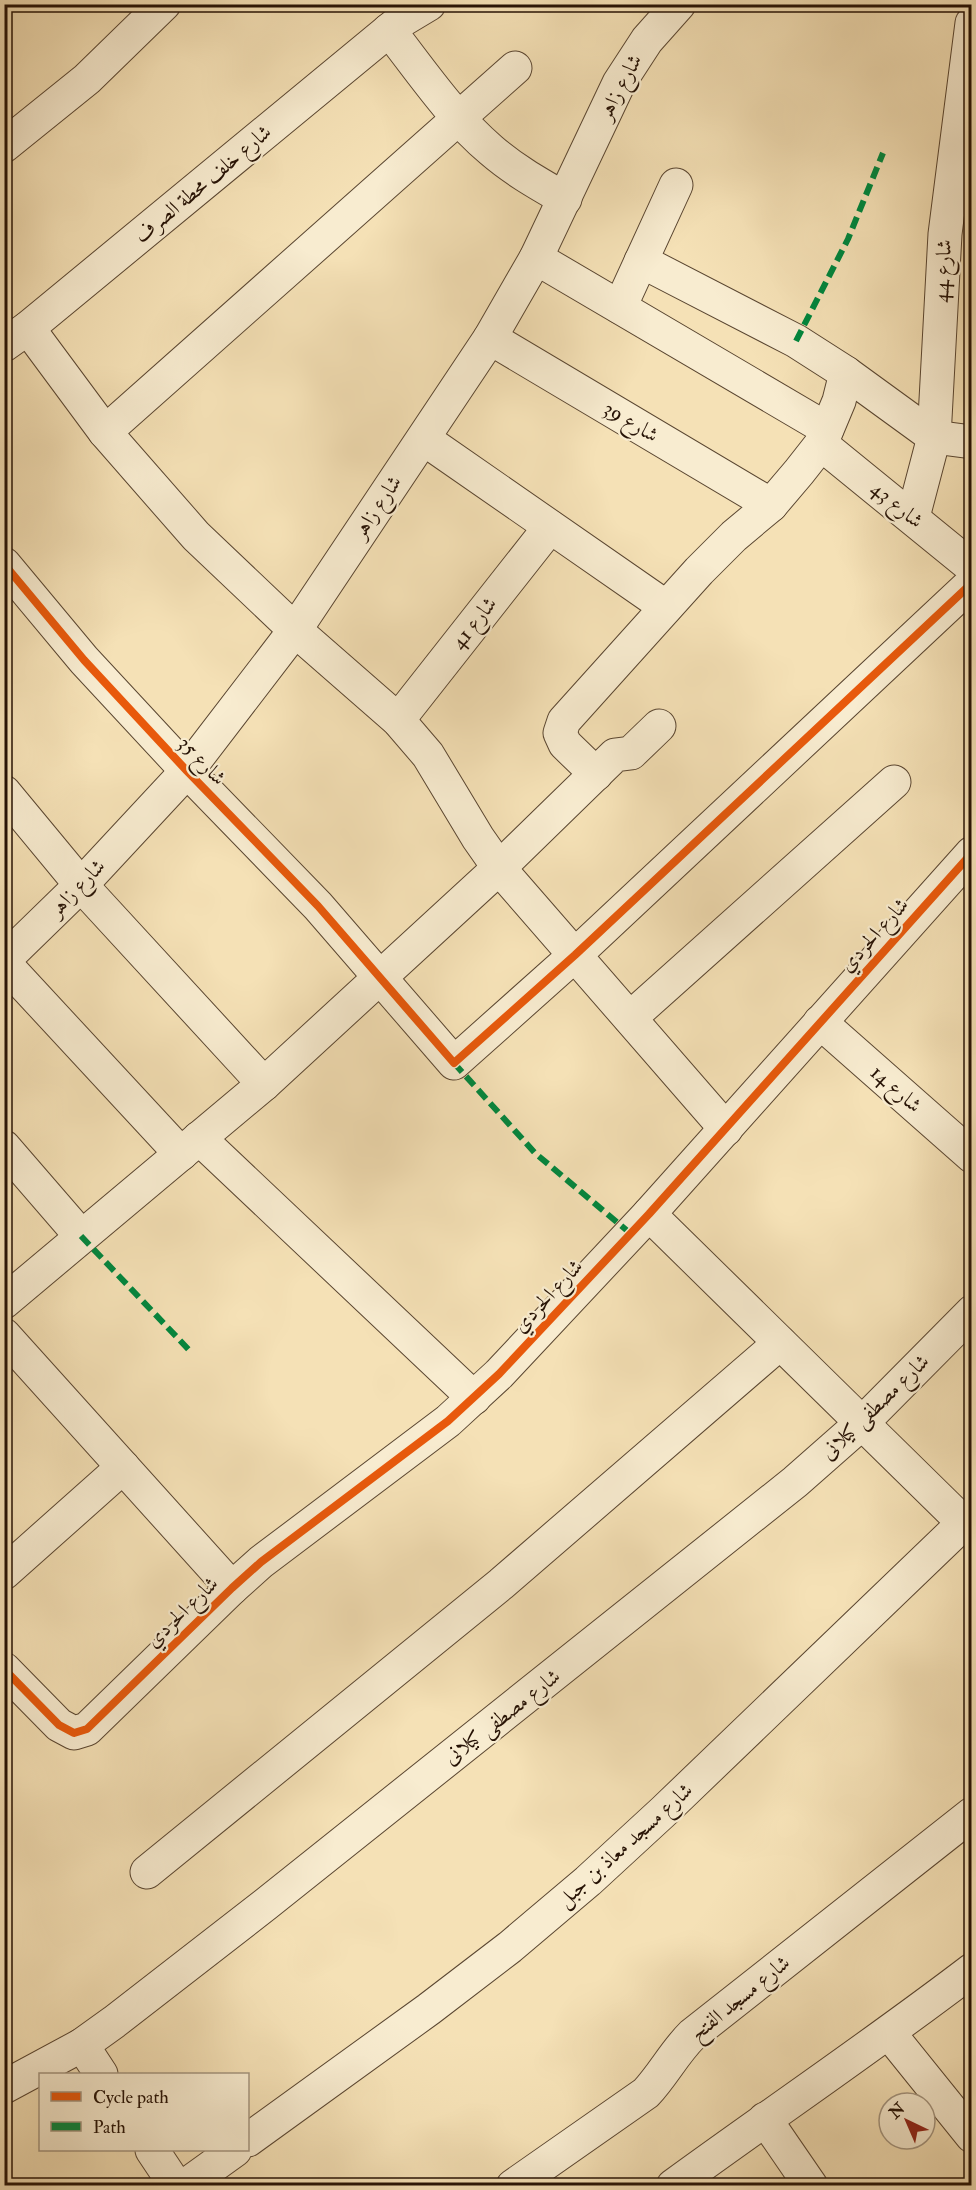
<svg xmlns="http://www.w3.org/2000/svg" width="976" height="2190" font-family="'IM FELL Double Pica',Amiri,serif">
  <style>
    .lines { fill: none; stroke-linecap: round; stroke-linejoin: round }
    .minor-casing { stroke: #5a4631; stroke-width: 35 }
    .minor { stroke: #f8ecd0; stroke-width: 33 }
    .quiet { stroke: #00873e; stroke-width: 6; stroke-dasharray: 12 6; stroke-linecap: butt }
    .cycleway-casing { stroke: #f8ecd0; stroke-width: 11 }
    .cycleway { stroke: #e8590c; stroke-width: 8 }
    .labels { text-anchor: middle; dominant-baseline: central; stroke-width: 4.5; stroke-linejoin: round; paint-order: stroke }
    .street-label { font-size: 21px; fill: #261205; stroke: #f8ecd0 }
  </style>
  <rect width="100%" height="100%" fill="#f5e1b6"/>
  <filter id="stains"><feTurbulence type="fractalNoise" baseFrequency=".00333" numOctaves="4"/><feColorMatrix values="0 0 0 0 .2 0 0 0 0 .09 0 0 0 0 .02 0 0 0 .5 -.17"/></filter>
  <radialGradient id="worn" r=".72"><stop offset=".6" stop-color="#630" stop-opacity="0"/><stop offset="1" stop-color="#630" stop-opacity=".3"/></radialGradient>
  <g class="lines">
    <g class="minor-casing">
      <g id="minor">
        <path d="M389,30C421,71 452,117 491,150C514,170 539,184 565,199"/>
        <path d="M4,146L87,79L164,4"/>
        <path d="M536,258L827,429"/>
        <path d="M641,261L796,341L846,373L934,437L972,442"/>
        <path d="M620,307L676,185"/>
        <path d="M28,328L105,432L196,536L295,630L398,720L428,755L478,838L499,868L726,1129"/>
        <path d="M490,338L771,505"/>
        <path d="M4,345L28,328L399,22L429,4"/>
        <path d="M105,432L515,68"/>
        <path d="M424,439L666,607"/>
        <path d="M821,444L972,567"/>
        <path d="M913,517L934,437L945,234L972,23"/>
        <path d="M4,564L84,660L187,771L318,906L454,1063L575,955L972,583"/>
        <path d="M398,720L550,527"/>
        <path d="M596,774L565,744L560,733L564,721L699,571L734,536L771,505L799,472L821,444L839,401L846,373"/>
        <path d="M4,792L81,885L264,1084"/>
        <path d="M4,960L81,885L187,771L295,630L490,338L536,258L619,83L647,40L679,4"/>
        <path d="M4,963L181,1154"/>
        <path d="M630,1018L894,782"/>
        <path d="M820,1022L972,1156"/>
        <path d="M199,1138L474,1398"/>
        <path d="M4,1147L81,1236"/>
        <path d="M649,1214L972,1531"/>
        <path d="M4,1302L264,1084L499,868L615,755L631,753L659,726"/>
        <path d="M4,1335L232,1588"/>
        <path d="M4,1573L123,1467"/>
        <path d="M4,1669L59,1725L74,1733L87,1729L232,1588L261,1562L448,1421L499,1374L649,1214L972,853"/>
        <path d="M147,1872L501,1584L780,1343"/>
        <path d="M889,2033L972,2136"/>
        <path d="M82,2045L101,2074"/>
        <path d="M4,2087L82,2045L114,2022L266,1904L795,1482L862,1423L972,1312"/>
        <path d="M765,2119L811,2186"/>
        <path d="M248,2140L429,2009L510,1947L588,1881L664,1811L972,1515"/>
        <path d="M152,2150L176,2186"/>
        <path d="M185,2186L235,2150"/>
        <path d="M513,2186L646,2093C663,2075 674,2053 692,2035L972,1814"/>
        <path d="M673,2186C773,2113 874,2045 972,1970"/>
      </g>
    </g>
    <use href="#minor" class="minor"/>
    <g class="quiet">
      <path d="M796,341L848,239L883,153"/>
      <path d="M454,1063L535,1153L631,1234"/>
      <path d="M81,1236L189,1350"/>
    </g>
    <g class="cycleway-casing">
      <g id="cycleway">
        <path d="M4,564L84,660L187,771L318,906L454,1063L575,955L972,583"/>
        <path d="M4,1669L59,1725L74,1733L87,1729L232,1588L261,1562L448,1421L499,1374L649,1214L972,853"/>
      </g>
    </g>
    <use href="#cycleway" class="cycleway"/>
  </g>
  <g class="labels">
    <g class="street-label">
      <text transform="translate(620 87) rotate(-62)">شارع زاهر</text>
      <text transform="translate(203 184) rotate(-40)">شارع خلف محطة الصرف</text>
      <text transform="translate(943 271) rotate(-87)">شارع 44</text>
      <text transform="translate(631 422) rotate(31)">شارع 39</text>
      <text transform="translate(897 505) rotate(39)">شارع 43</text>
      <text transform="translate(377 507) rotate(-56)">شارع زاهر</text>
      <text transform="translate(474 623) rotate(-52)">شارع 41</text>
      <text transform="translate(202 761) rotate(46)">شارع 35</text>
      <text transform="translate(77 888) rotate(-46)">شارع زاهر</text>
      <text transform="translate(874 935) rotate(-48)">شارع الحردي</text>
      <text transform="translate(896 1089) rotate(41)">شارع 14</text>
      <text transform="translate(548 1296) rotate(-47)">شارع الحردي</text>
      <text transform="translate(875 1407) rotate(-44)">شارع مصطفى كيلانى</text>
      <text transform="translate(182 1612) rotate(-44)">شارع الحردي</text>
      <text transform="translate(502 1717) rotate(-38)">شارع مصطفى كيلانى</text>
      <text transform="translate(625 1845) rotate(-42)">شارع مسجد معاذ بن جبل</text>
      <text transform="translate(740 1998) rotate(-39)">شارع مسجد الفتح</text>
    </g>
  </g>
  <rect width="976" height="2190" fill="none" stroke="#f5e1b6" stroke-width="24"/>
  <rect x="6" y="6" width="964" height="2178" fill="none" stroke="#261205" stroke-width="3"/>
  <rect x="12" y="12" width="952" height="2166" fill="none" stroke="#261205" stroke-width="1.5"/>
  <rect x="39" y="2073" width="210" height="78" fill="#f8ecd0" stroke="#a4957f" stroke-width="1.5"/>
  <rect x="51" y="2092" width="30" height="9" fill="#e8590c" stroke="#a4957f" stroke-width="1.5"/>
  <text x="93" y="2103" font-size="18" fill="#261205">Cycle path</text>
  <rect x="51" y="2122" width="30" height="9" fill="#00873e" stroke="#a4957f" stroke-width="1.5"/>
  <text x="93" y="2133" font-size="18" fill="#261205">Path</text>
  <g transform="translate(907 2121) rotate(316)"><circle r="28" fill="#f8ecd0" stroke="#a4957f" stroke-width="1.5"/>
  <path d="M0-4.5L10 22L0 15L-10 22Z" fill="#8f2418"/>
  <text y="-9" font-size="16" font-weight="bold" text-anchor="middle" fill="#261205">N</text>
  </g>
  <rect width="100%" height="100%" filter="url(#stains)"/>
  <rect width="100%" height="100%" fill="url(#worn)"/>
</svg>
